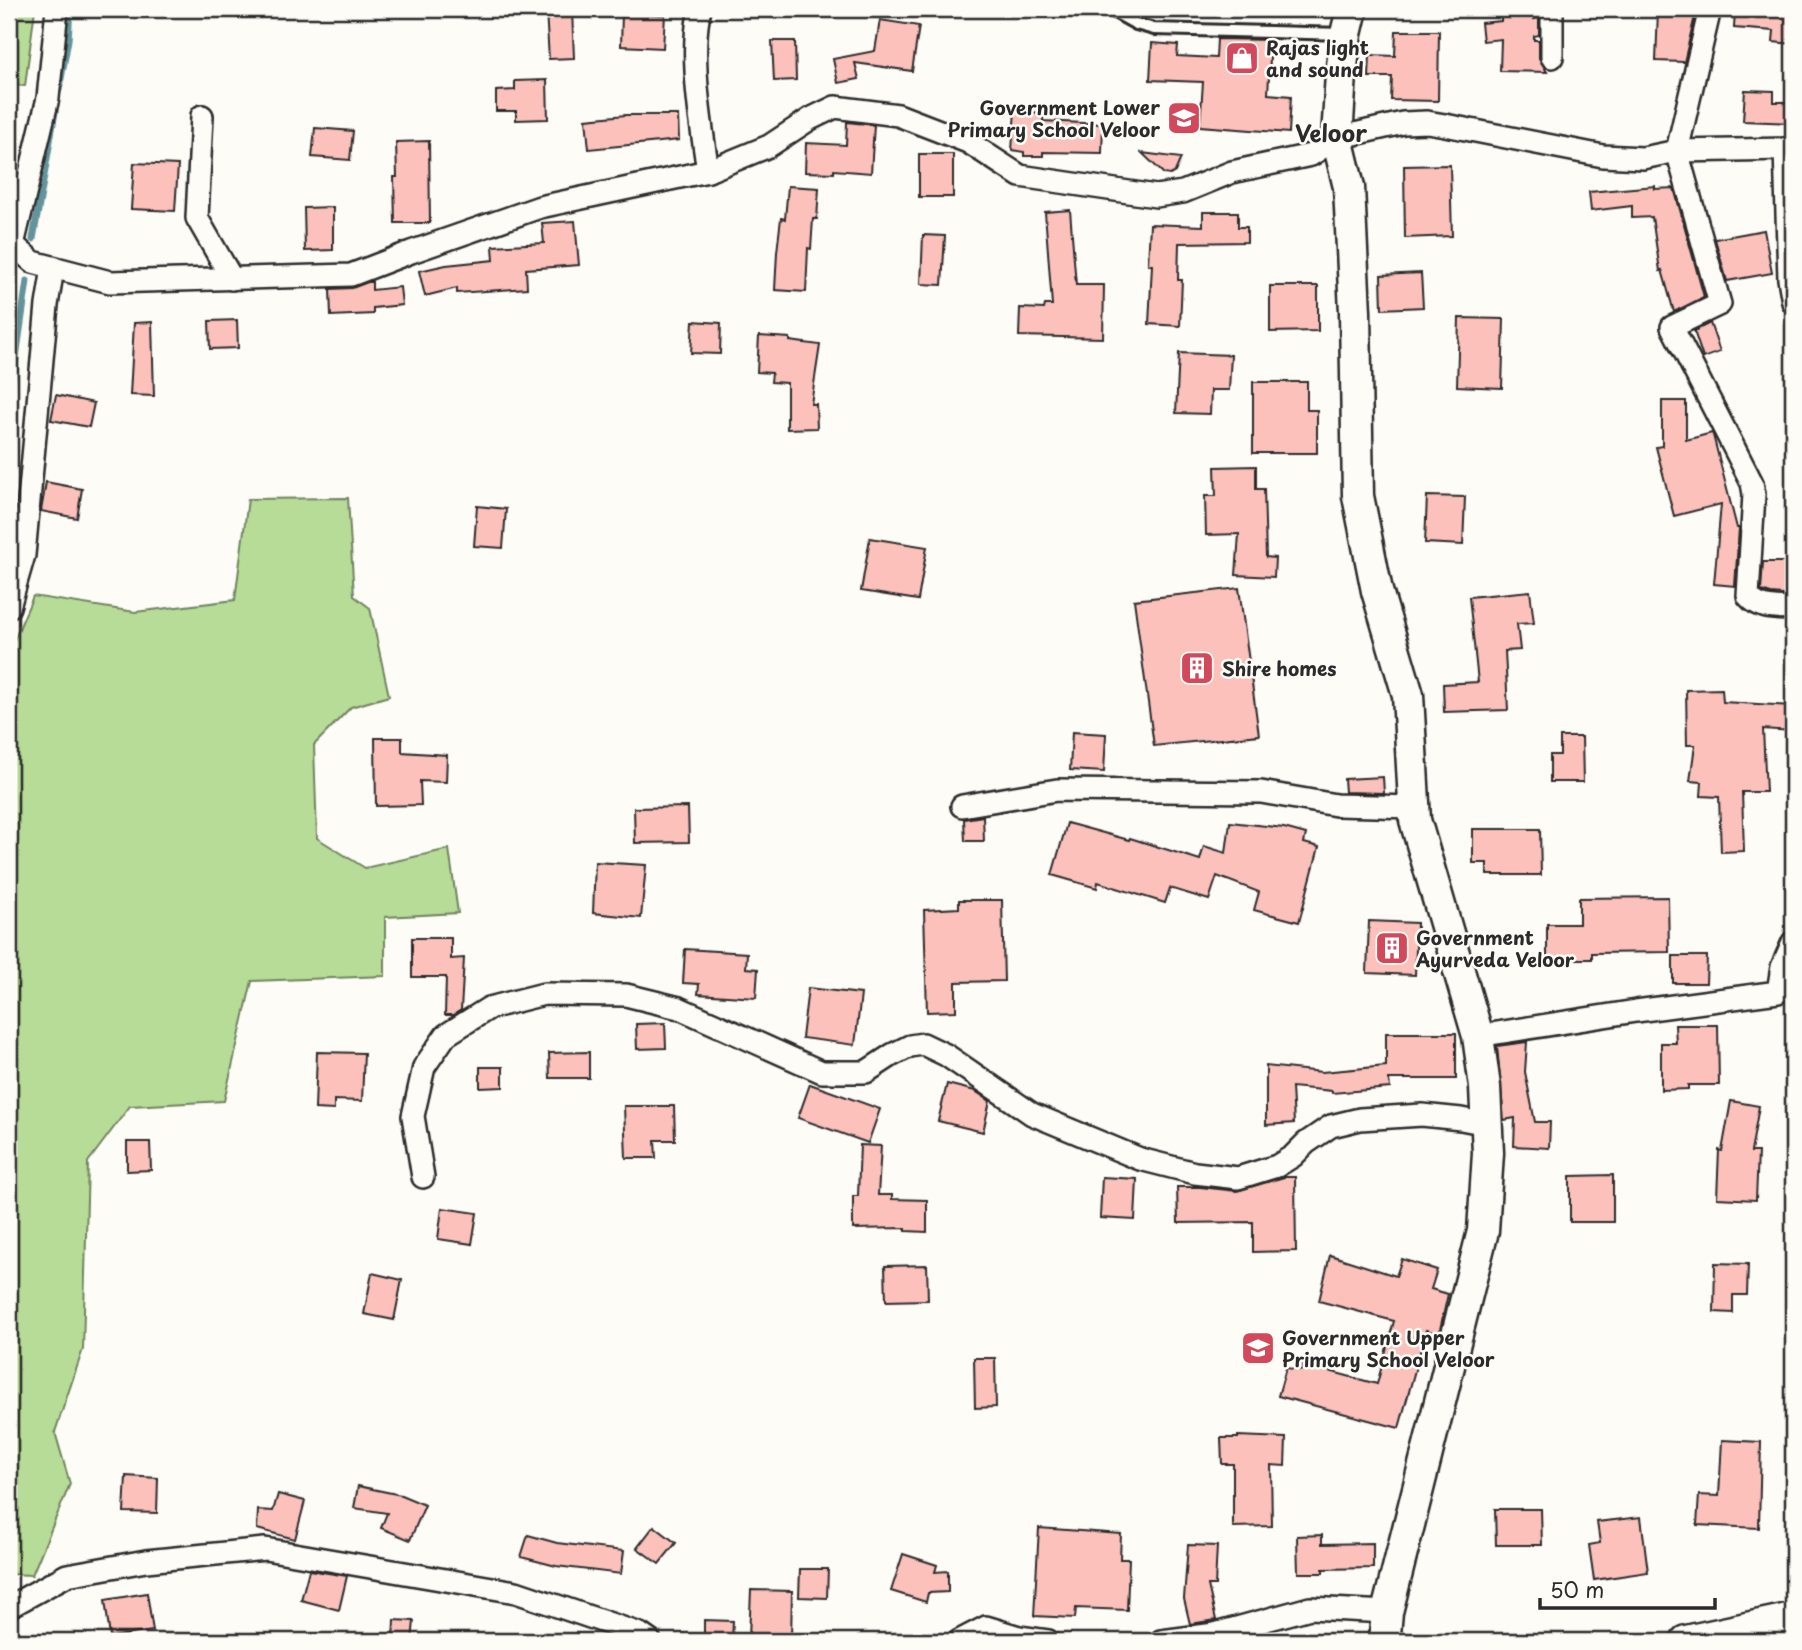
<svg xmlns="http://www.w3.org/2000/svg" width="1802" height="1650" font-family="'Playpen Sans',sans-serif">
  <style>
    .green { fill: #b7dc97; stroke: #718461; stroke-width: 2 }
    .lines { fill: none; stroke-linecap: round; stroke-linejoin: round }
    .stream { stroke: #63939b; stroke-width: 7 }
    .building { fill: #fdc1bb; stroke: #2b2b2b; stroke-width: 2 }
    .lane-casing { stroke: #2b2b2b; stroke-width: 16 }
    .street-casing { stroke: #2b2b2b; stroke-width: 26 }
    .secondary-casing { stroke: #2b2b2b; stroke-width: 35 }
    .lane { stroke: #fdfcf7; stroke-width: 10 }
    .street { stroke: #fdfcf7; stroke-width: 21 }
    .secondary { stroke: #fdfcf7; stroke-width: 30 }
    .labels { text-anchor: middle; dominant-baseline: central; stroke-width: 5; stroke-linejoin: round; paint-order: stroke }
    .poi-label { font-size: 19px; font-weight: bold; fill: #2b2b2b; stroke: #fdfcf7; text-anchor: start }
    .quarter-label { font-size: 23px; font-weight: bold; fill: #2b2b2b; stroke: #fdfcf7 }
  </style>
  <rect width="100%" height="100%" fill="#fdfcf7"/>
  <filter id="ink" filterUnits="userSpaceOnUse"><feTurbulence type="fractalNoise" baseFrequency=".0143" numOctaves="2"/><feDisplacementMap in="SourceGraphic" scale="14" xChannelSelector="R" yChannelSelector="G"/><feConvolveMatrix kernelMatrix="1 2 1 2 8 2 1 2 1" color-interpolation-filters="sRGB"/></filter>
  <g filter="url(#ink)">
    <g class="green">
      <path d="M9,9H35L25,86L9,85Z"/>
      <path d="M348,498L354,596L370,608L389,696L351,707L314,745L317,838L365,868L449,849L458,913L385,917V976L252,981L224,1101L130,1106L88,1162L83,1349L55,1432L70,1484L32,1575L9,1574V652L33,596L135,612L235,600L248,499Z"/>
    </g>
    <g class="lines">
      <g class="stream">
        <path d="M59,90L68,40L70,9"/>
        <path d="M33,239L55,112"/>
        <path d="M9,406L27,281"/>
      </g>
    </g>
    <g class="building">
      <path d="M1735,9H1793V44L1773,42L1774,31L1734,28Z"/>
      <path d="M572,10L574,58L549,59L546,11Z"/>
      <path d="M1658,11L1696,12L1684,62L1656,61Z"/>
      <path d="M622,14L665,15L663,48L621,46Z"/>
      <path d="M1501,16H1534V19L1539,18V35L1534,36V40H1539V58L1547,72L1500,71L1501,39L1483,41L1481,23L1501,21Z"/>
      <path d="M880,20L919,26L912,71L855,63L859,79L838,83L833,59L875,51Z"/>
      <path d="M1396,31H1439L1438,101L1391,100L1392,77H1369L1370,55L1395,56Z"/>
      <path d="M1217,39L1271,40L1268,94L1291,96L1289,133L1200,126L1203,82L1150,80L1152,43L1178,45L1177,56L1216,58Z"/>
      <path d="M772,41H795L796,80L774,81Z"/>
      <path d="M547,80L548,119L516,120V111H496V91L515,90V81Z"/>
      <path d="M1745,90L1774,91V102H1793V123L1743,121Z"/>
      <path d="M1015,111L1044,113L1043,121L1103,124L1102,153L1043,152V156H1024V152L1012,150Z"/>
      <path d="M626,115H678L679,140L589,149L586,119Z"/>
      <path d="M847,122L874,125L871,173L834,170V173L805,172L806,143L846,145Z"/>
      <path d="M315,128L353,131L350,160L312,157Z"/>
      <path d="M429,141L430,223H395L394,177H397L396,142Z"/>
      <path d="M1142,153L1181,158L1175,172L1170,175L1164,174Z"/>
      <rect x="919" y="154" width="34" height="43"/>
      <path d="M134,163L178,165L175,211L131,209Z"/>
      <path d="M1450,165L1452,236L1405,238L1404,166Z"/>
      <path d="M788,186L819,188L817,219H813L811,249L808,248L806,292L775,290L777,252L781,218L785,219Z"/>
      <path d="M1655,186V189L1674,188L1704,297L1674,312L1662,270L1660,271L1652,217L1632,218V206L1591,211L1589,192Z"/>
      <path d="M333,207V250L305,251L304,208Z"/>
      <path d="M1070,210L1076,285H1104L1103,338L1019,336L1020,308L1044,309L1045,305H1052L1045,212Z"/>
      <path d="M1203,212H1238V227H1247V242L1179,243L1178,280H1182L1180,326L1149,324L1152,265H1148L1150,224L1203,226Z"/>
      <path d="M575,221L579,265L526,269L527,288L457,293V288L425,296L419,271L446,265L494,260L493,246L544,243L542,223Z"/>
      <path d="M1764,230L1772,273L1727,281L1715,239Z"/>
      <path d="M923,235L945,236L942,285L921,284Z"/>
      <path d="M1421,273L1423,307L1382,309L1381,275Z"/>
      <path d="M368,282H372V290L400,287L402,305L373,308V314L331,316L330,289L352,288Z"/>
      <path d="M1270,286H1318V331L1270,332Z"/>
      <path d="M1459,318L1504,319L1502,388L1457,386Z"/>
      <path d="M237,320L238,348L210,349L209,321Z"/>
      <path d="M693,321L721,323L720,354L691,353Z"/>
      <path d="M152,322L154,396L130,395L134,323Z"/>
      <path d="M1710,323L1720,352L1703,358L1694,331Z"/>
      <path d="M759,336L790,338V341L820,345L811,404H816L817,428L787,429V383L771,382L772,373L757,372Z"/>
      <path d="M1179,353L1231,355L1229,390H1211L1210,414L1176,413Z"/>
      <path d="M1253,382H1307V410H1317V453H1253Z"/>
      <path d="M56,395L94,403L89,427L51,420Z"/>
      <path d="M1662,401H1686V440L1712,433L1713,435L1737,528H1739L1735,586L1714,584L1721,504L1674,516L1656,447L1662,446Z"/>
      <path d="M1256,466V489H1264L1266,557L1275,558L1274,577L1236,575L1239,534L1206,535L1205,496H1216L1215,467Z"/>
      <path d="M46,482L82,489L77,518L41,511Z"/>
      <path d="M1427,496L1465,497L1463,545L1425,543Z"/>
      <path d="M477,506L506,509L503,548L474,546Z"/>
      <path d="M870,538L927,547L918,600L861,591Z"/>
      <path d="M1763,562H1793V596L1771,594L1761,591Z"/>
      <path d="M1239,588L1259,735L1154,746L1134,600Z"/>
      <path d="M1530,591L1534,623L1517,624L1520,650L1505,651L1508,710L1444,712L1443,684L1478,682L1469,597Z"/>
      <path d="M1722,689L1723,702L1793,706V731L1763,729L1766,792H1742L1744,851L1721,852L1719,797L1701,796L1702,782L1690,781L1695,745H1687L1686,690Z"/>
      <path d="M1072,732L1106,734L1104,772L1070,770Z"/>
      <path d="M1560,737H1582L1583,782H1550V755H1560Z"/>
      <path d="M375,738H402V752L447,755L446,782L420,781L421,805L376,806Z"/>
      <path d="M1383,777L1384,793L1345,792L1344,779Z"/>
      <path d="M688,807L689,842L635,843L634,808Z"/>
      <path d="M983,816L984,841H965L964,819Z"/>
      <path d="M1230,822L1284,828L1306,834L1304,843L1319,847L1299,922L1254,910L1259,892L1217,876L1209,900L1170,888L1165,903L1098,882L1097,888L1052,875L1067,823L1129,840L1130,838L1200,860L1204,846L1226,853Z"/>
      <path d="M1473,829H1540L1541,875H1487V863H1473Z"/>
      <path d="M595,862L646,865L641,918L593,913Z"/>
      <path d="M1668,897L1669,952L1592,953V959H1547V924H1579V898Z"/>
      <path d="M959,900H1002L1004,981L956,982V1011L927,1012L924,910L959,908Z"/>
      <path d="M1369,921L1417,923L1415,975L1367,973Z"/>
      <path d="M412,938H451V959L464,958L461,1010L453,1015H445L446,977H412Z"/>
      <path d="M685,949L747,953L746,968L758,969L756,998L698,994L699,984L683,983Z"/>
      <path d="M1673,956H1707L1706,983H1673Z"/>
      <path d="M808,988L861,994L855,1045L802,1038Z"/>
      <path d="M665,1023L666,1048L637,1049L636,1024Z"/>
      <path d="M1675,1025H1718L1719,1085H1688V1089L1661,1090V1043H1676Z"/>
      <path d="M1386,1033H1456V1079H1389L1390,1088L1332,1093V1091L1292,1087L1294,1123L1266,1125V1066L1322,1072L1386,1066Z"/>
      <path d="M1527,1042L1525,1072L1535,1122H1550L1549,1148L1514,1146L1515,1118L1504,1120L1497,1046Z"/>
      <path d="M317,1052L364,1053L362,1101L334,1100V1110L315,1109Z"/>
      <path d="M589,1052V1078H550L549,1053Z"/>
      <path d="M480,1067H503V1087L480,1088Z"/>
      <path d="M810,1084L880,1109L868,1143L798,1118Z"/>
      <path d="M947,1084L975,1091L990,1101L983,1132L938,1121Z"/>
      <path d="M1731,1101L1759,1106L1751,1152H1758L1756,1200L1717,1198L1719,1150L1722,1151Z"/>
      <path d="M624,1106H674L675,1140H655L656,1158H626Z"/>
      <path d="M127,1142H150L151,1170L127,1171Z"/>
      <path d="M860,1145L881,1146L878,1195H892V1199L927,1200V1232L906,1231V1228L853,1229V1196H858Z"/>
      <path d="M1613,1175V1222H1570V1176Z"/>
      <path d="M1102,1177L1137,1179L1135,1220L1100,1218Z"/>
      <path d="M1284,1177H1295L1296,1251L1253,1252V1222L1178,1223L1177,1187H1200L1237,1191Z"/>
      <path d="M442,1208L477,1213L472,1244L438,1239Z"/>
      <path d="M1330,1255L1396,1276L1402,1259L1437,1270L1431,1289L1448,1294L1439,1334L1426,1330L1399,1428L1278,1396L1286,1368L1302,1370L1303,1364L1377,1384L1394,1321L1319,1301Z"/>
      <path d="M1715,1263L1748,1264L1747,1295H1733V1313L1714,1312Z"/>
      <path d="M927,1265L928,1300L886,1301L885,1266Z"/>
      <path d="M372,1273L402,1280L394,1320L364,1314Z"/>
      <path d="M974,1358H995L996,1407L975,1408Z"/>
      <path d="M1238,1436L1286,1438L1285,1466L1271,1465L1272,1526L1233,1527V1464H1222L1221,1438H1238Z"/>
      <path d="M1722,1440L1761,1442L1759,1528L1697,1525L1699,1495L1719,1496Z"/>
      <path d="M126,1476L158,1478L157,1513L124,1512Z"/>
      <path d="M358,1486L401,1495L425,1505L410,1540L381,1528L387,1513L354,1508Z"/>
      <path d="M278,1494L305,1501L295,1539L257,1529L258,1510L273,1511Z"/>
      <path d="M1495,1509H1541L1542,1545H1496Z"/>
      <path d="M1641,1517L1648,1572L1594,1580L1589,1545L1600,1543L1597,1522Z"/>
      <path d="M654,1526L676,1543L659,1564L637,1548Z"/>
      <path d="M1039,1528L1121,1534L1120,1559H1129L1127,1610L1076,1608L1075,1618L1034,1616Z"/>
      <path d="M528,1535L557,1543L624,1551L621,1574L556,1566L521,1557Z"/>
      <path d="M1322,1535V1544L1373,1543V1568L1323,1569V1573H1298L1297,1536Z"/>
      <path d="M1188,1545L1217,1546L1215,1585H1208L1216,1620L1190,1624L1184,1599Z"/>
      <path d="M903,1554L937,1565L935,1572L948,1571V1592L928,1593L926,1602L891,1591Z"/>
      <path d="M800,1569H828L827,1598L799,1597Z"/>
      <path d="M309,1570L347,1576L339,1610L301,1600Z"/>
      <path d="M751,1590L792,1591L791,1639L749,1638Z"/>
      <path d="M147,1593L153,1631L110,1637L105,1600Z"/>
      <path d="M394,1620L414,1621L412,1641H393Z"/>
      <path d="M704,1620L733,1621L732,1641H704Z"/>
    </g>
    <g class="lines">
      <g class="lane-casing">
        <path id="lane" d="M1109,9L1136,24L1154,29L1343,34"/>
      </g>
      <g class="street-casing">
        <g id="street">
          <path d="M700,9C689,53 701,125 708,171"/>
          <path d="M1710,9L1677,151L1720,304L1672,327L1752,483L1754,494L1748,596C1760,610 1776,608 1793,609"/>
          <path d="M1552,57V9"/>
          <path d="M202,116L197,218L232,279"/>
          <path d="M1785,149L1789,279L1793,302"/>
          <path d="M9,241L33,262L110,282L351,275L411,252L540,207L708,171L769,146L810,119L835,107L898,115L968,142L1020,176L1156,196L1183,192L1232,172L1311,155L1337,138L1403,123L1427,122L1445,125L1603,156L1643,158L1677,151L1793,149"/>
          <path d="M13,245L48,98L57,9"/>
          <path d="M9,607L24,555L47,305L53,268"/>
          <path d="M962,806L1057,790L1261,792L1336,805L1414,807"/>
          <path d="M1478,1036L1636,1011L1778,992L1782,967L1793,942"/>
          <path d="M423,1177L413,1116L424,1067L446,1035L489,1008L544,994L626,995L679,1008L822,1072H866L892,1055L910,1046L923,1044L946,1055L1032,1114L1140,1159L1195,1173L1238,1178L1277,1166L1293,1156L1306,1143L1331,1126L1360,1119L1422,1115L1461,1119L1487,1124"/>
          <path d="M9,1607L67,1575L146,1561L265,1549L516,1592L640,1634L650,1641"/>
          <path d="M959,1641L986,1627L1019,1637L1048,1641"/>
          <path d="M1161,1641L1215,1634L1310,1608L1387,1612"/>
        </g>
      </g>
      <g class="secondary-casing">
        <g id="secondary">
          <path d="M1352,9L1346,34L1341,74L1337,138L1349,187L1355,312L1358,496L1377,591L1408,695L1415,820L1478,1036L1485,1087L1488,1153L1483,1231L1387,1612L1385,1634L1382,1641"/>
          <path d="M1686,1641L1793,1618"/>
        </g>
      </g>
      <use href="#lane" class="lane"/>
      <use href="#street" class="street"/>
      <use href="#secondary" class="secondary"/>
    </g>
  </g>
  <defs>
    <g id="shop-square" transform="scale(1.75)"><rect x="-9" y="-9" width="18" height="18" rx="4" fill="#d1495b" stroke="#fdfcf7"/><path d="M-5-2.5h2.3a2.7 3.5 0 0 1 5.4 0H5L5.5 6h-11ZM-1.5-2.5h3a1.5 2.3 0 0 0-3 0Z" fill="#fff"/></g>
    <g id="school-square" transform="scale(1.75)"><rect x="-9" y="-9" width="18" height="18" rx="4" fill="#d1495b" stroke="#fdfcf7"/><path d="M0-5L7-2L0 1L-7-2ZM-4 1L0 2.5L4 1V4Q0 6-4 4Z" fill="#fff"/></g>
    <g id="building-square" transform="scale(1.75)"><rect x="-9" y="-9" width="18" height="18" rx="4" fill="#d1495b" stroke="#fdfcf7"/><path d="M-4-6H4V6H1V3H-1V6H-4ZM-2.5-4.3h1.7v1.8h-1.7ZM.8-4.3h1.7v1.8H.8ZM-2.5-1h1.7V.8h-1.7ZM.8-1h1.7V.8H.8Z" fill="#fff"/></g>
  </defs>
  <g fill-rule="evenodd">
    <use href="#shop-square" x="1242" y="58"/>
    <use href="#school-square" x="1184" y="118"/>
    <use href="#building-square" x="1197" y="668"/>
    <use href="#building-square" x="1392" y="948"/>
    <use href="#school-square" x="1258" y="1348"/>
  </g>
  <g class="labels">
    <g class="poi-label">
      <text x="1266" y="47">Rajas light<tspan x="1266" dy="22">and sound</tspan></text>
      <text x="1160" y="107" text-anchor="end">Government Lower<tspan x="1160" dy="22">Primary School Veloor</tspan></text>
      <text x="1222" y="668">Shire homes</text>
      <text x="1416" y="937">Government<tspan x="1416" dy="22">Ayurveda Veloor</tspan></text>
      <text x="1282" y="1337">Government Upper<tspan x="1282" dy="22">Primary School Veloor</tspan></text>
    </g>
    <g class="quarter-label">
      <text x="1331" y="132">Veloor</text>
    </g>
  </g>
  <rect width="1802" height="1650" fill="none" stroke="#fdfcf7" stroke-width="35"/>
  <rect x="18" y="18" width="1767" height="1615" fill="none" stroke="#2b2b2b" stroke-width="2.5" filter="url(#ink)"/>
  <path d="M1540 1598v10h175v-10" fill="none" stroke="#2b2b2b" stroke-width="3.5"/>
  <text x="1550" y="1598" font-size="21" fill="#2b2b2b" stroke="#fdfcf7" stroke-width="5" paint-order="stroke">50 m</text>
</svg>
